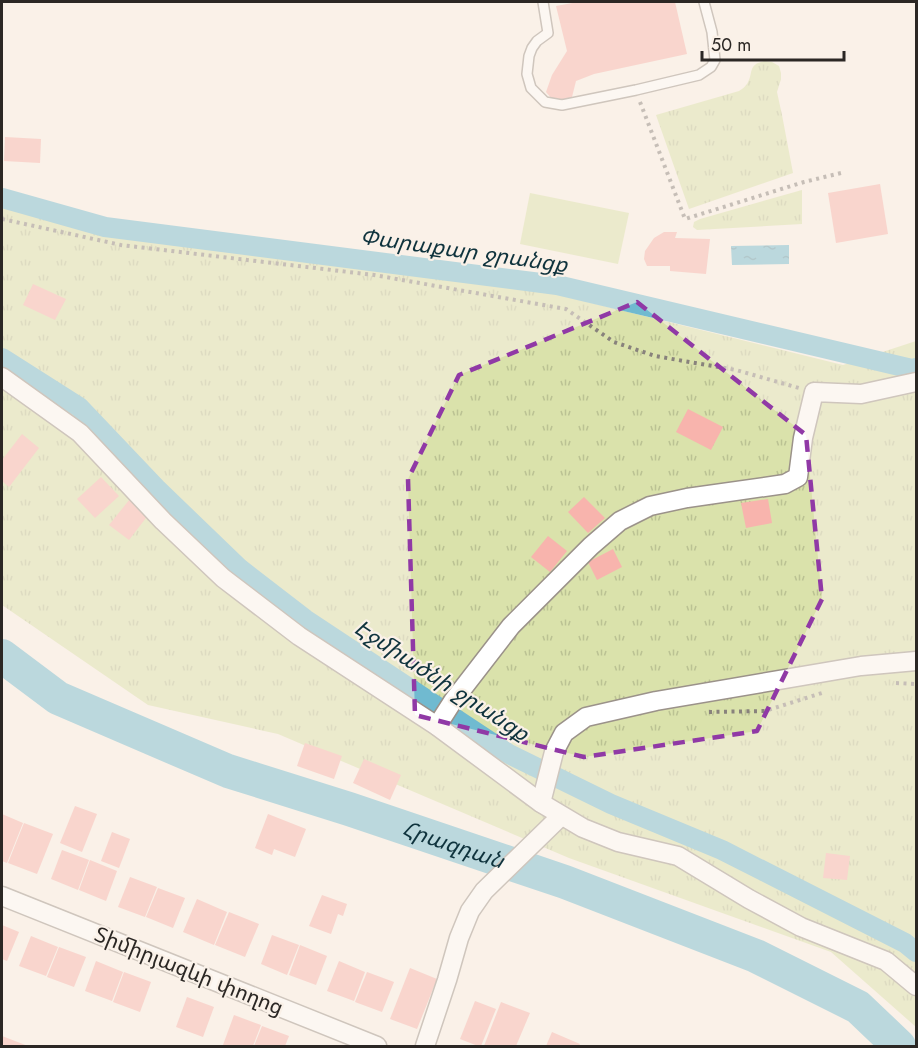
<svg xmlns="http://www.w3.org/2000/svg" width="918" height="1048" font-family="Jost,'Noto Sans Armenian',sans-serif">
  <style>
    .grass { fill: url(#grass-tufts) }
    .pitch { fill: #dae2ab }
    .water { fill: url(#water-ripples) }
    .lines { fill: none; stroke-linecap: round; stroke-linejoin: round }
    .canal { stroke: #70bad0; stroke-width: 20 }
    .river { stroke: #70bad0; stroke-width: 34 }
    .building { fill: #f8b4ad }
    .service-casing { stroke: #9b928a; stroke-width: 12 }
    .minor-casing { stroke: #9b928a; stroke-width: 21 }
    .path { stroke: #88827c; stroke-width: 4; stroke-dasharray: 3 4.5; stroke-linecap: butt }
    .service { stroke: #fff; stroke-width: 9 }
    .minor { stroke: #fff; stroke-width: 18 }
    .marked { fill: none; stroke: #9039a6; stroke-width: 4.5; stroke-dasharray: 12 8; stroke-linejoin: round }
    .labels { text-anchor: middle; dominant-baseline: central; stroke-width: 4.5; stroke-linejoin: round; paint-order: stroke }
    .street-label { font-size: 21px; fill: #2b2724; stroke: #faf1e8 }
    .water-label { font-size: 22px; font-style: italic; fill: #0f333d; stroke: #faf1e8 }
  </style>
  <defs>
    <pattern id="grass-tufts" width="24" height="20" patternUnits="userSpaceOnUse" patternTransform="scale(1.5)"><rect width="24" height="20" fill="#dae2ab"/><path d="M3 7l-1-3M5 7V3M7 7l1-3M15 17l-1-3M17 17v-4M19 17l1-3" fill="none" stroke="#bbc293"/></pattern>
    <pattern id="water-ripples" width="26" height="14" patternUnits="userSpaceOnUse" patternTransform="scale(1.5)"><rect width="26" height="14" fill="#70bad0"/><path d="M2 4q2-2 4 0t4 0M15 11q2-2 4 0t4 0" fill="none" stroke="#5c97a9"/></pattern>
  </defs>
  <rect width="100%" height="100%" fill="#faf1e8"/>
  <g class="grass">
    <path d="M765,61L772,62L779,66L781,73V79L777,92L782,115L793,173L689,209L656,115L739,91C742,89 745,87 747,84C754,73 747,64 765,61Z"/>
    <path d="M802,190V224L697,230L693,227L694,222L700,219Z"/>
    <path d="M2,198L17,203L547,292L843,365L916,341V1027L831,952L569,858L278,734L148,705L2,605Z"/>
  </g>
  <path class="pitch" d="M530,193L629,213L618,264L520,244Z"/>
  <path class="water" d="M789,245V264L732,265L731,246Z"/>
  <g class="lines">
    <g class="canal">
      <path d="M2,198L105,227L557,285L912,369L916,368"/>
      <path d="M2,358L79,407L156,488L239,568L305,619L509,754L611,804L722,850L905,943L916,952"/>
    </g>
    <path class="river" id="s1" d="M2,656L58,698L228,771L349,809L565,882L756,956L858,1007L899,1046"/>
  </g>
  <g class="building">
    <path d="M578,2H675L687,54L594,74L576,81L572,97L564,101L552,99L546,92L552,75L567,51L556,6Z"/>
    <path d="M5,137L41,139L40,163L4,161Z"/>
    <path d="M880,184L888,234L836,243L828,193Z"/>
    <path d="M664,232H677L675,238L710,239L706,274L670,271V266H647L644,259L645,251L654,238Z"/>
    <path d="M33,284L66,299L55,320L23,305Z"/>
    <path d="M688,409L723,427L711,450L676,432Z"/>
    <path d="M22,434L39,448L9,487L2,481V460Z"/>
    <path d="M101,477L119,496L95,518L77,499Z"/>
    <path d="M584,497L605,518L588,533L568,512Z"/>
    <path d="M130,499L149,514L129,540L109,525Z"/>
    <path d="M768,499L772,523L746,528L741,503Z"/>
    <path d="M548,536L567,551L550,572L531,557Z"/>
    <path d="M613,549L622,567L597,580L588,562Z"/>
    <path d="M305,743L342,756L334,779L297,766Z"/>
    <path d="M364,759L401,775L390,800L353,783Z"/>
    <path d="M75,806L97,814L82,852L60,843Z"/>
    <path d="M2,814L23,823L7,863L2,861Z"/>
    <path d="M268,814L306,829L295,857L274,849L272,855L255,848Z"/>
    <path d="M24,823L53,834L37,874L8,863Z"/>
    <path d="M112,832L130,839L119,868L101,861Z"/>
    <path d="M62,850L89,860L78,890L51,879Z"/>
    <path d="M826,853L850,856L847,880L823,878Z"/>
    <path d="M90,860L117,871L106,901L79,890Z"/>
    <path d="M130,877L157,887L145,917L118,907Z"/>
    <path d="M158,888L185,898L173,928L146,917Z"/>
    <path d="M322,895L347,904L343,916L338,914L331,934L309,926Z"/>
    <path d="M197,899L227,912L214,945L183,932Z"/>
    <path d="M229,912L259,924L245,957L215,945Z"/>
    <path d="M2,925L19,932L7,961L2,959Z"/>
    <path d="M272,935L299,945L287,975L261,964Z"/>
    <path d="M31,936L58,947L46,976L19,966Z"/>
    <path d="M300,945L327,956L316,985L289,975Z"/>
    <path d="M59,947L86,957L74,987L47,977Z"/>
    <path d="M96,961L123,972L112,1001L85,991Z"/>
    <path d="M339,961L365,972L354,1001L327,991Z"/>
    <path d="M410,968L437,979L417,1029L390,1019Z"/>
    <path d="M124,972L151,982L140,1012L113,1002Z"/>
    <path d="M367,972L394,982L382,1012L355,1002Z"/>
    <path d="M187,997L214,1007L203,1037L176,1027Z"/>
    <path d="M475,1001L496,1009L481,1046H478L460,1039Z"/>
    <path d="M501,1002L530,1013L516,1046H484Z"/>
    <path d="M234,1015L261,1025L253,1046H228L223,1045Z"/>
    <path d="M262,1026L289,1036L285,1046H254Z"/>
    <path d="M552,1032L580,1044L579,1046H546Z"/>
    <path d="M2,1036L28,1046H2Z"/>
  </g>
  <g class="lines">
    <g class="service-casing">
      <path id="service" d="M543,2L548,33L537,41L532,48L529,56L527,74L531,88L545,102L562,105L636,90L699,75L711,67L715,60L712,32L704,2"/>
    </g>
    <g class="minor-casing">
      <g id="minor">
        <path d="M2,377L80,433L163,521L223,578L299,636L437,726L541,803L583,828L618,842L678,856L749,899L801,927L886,961L916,986"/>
        <path d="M437,726L453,701L511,626L591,546L620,521L650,506L687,498L785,484L798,477L803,438L814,392L861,394L916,382"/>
        <path d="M541,803L554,752L564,733L586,717L656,701L861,666L916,661"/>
        <path d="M2,896L377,1046"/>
        <path d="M425,1046L447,980L459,938L470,911L484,891L561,816"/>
      </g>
    </g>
    <g class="path">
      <path d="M640,102L685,219L804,182L841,173"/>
      <path d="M2,219L121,245L374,275L566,309L614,342L655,356L736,370L799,388"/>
      <path d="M896,683L916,684"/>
      <path d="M709,712L765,711L825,692"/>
    </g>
    <use href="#service" class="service"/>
    <use href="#minor" class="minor"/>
  </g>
  <path d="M0 0H918V1048H0ZM637,302L806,435L822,599L757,731L584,757L415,715L408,479L459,375Z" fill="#faf1e8" fill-opacity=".55" fill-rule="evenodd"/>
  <path class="marked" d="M637,302L806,435L822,599L757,731L584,757L415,715L408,479L459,375Z"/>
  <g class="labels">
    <g class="street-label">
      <text transform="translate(189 971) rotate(22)">Տիմիրյազևի փողոց</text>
    </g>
    <g class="water-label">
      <text transform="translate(464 250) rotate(8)">Փարաքար ջրանցք</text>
      <text transform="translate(442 680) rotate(33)">Էջմիածնի ջրանցք</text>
      <text stroke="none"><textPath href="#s1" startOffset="492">Հրազդան</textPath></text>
    </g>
  </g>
  <rect width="918" height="1048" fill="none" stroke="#2b2724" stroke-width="6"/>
  <path d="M702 51v9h142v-9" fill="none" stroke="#2b2724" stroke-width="3"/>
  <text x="711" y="51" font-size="18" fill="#2b2724" stroke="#faf1e8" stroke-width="4.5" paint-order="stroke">50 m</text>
</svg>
